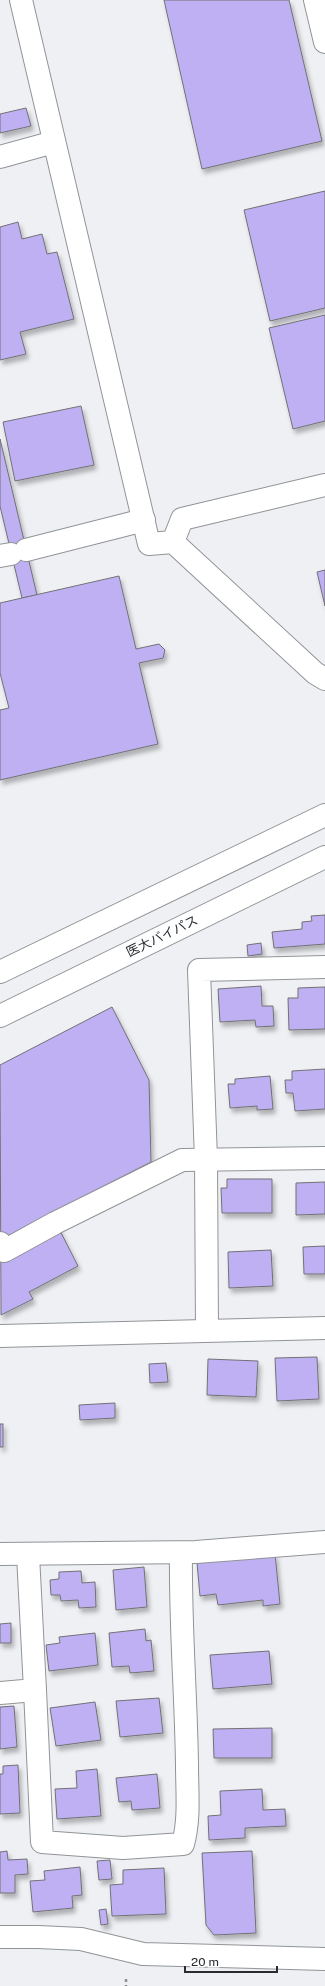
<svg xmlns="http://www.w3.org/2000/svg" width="325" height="1986" font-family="'Public Sans','Noto Sans JP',sans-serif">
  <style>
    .building { fill: #bfb0f3; stroke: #727175; filter: url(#shadow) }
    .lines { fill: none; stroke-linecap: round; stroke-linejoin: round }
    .minor-casing { stroke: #919497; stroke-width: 24 }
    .major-casing { stroke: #919497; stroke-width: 24 }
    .path { stroke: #8c8e90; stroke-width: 2.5; stroke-dasharray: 3 3; stroke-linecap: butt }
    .minor { stroke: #fff; stroke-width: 22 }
    .major { stroke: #fff; stroke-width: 22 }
    .labels { text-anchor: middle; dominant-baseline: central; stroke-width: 4; stroke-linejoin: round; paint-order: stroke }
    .street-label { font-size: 13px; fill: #2a2b2c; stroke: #fdfeff }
  </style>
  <defs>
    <filter id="shadow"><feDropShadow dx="2.5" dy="4.5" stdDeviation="2" flood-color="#0004"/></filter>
  </defs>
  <rect width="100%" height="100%" fill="#eef0f4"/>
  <g class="building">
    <path d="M164,0H289L322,141L202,169Z"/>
    <path d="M26,108L31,126L0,133V114Z"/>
    <path d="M325,191V308L270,321L244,210Z"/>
    <path d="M18,222L22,239L42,234L47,254L57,252L74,319L20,332L26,354L0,360V227Z"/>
    <path d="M325,315V421L293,429L269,328Z"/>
    <path d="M81,406L94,465L15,481L3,422Z"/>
    <path d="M0,439L37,595L22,598L0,506Z"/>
    <path d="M325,570V606L317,572Z"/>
    <path d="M119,576L136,649L159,644L165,650L163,658L139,663L158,744L0,780V710L9,708L0,673V603Z"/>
    <path d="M325,915V944L274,948L272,932L302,929V922L312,921L311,916Z"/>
    <path d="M261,943L262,954L248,956L247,945Z"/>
    <path d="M261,986L262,1006H273L274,1026L256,1027L255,1020L220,1022L218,989Z"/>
    <path d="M325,987V1029L289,1030L288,998H298V988Z"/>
    <path d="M112,1007L149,1080L151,1162L51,1213L78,1266L29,1292L33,1299L1,1315L0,1065Z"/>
    <path d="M325,1069V1109L295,1111L293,1093H286L285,1080H292V1071Z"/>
    <path d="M270,1076L273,1109L257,1110V1106L230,1108L228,1084H235V1079Z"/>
    <path d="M227,1179H272V1213H222L221,1188H227Z"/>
    <path d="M325,1182V1214L296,1215V1183Z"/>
    <path d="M325,1246V1274H304L303,1247Z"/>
    <path d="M271,1250L273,1286L229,1288L228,1252Z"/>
    <path d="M317,1357L319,1399L277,1401L275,1358Z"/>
    <path d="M208,1359L258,1361L256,1397L207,1395Z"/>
    <path d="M166,1363L168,1382L150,1383L149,1364Z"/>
    <path d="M115,1403V1418L80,1420L79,1405Z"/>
    <rect x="0" y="1424" width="3" height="23"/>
    <path d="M275,1554L280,1604L263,1606V1600L218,1605L216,1594L200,1596L197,1563Z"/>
    <path d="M144,1567L147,1607L116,1610L113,1570Z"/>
    <path d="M81,1571L82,1583L95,1582L96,1607L79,1608L78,1600L61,1601L60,1595H51L50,1580L59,1579V1572Z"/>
    <path d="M11,1623V1643H0V1624Z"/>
    <path d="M145,1629L146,1641L151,1640L154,1671L130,1673L129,1666L112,1667L109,1633Z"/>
    <path d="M95,1633L98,1665L49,1671L46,1645L60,1643L59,1637Z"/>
    <path d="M269,1651L272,1684L213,1689L210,1655Z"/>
    <path d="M159,1698L163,1733L120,1737L116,1701Z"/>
    <path d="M95,1702L101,1740L56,1746L50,1708Z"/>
    <path d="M14,1706L17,1747L0,1749V1707Z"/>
    <path d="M272,1728V1758H214L213,1729Z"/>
    <path d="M18,1765L20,1813L0,1814V1774H3V1766Z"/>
    <path d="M97,1769L101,1816L57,1819L55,1789L77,1788L76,1771Z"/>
    <path d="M157,1774L160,1808L132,1810L131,1801L119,1802L116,1778Z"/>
    <path d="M262,1789L263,1810L285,1809L286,1826L245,1828V1838L209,1840L208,1816L221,1815L220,1791Z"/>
    <path d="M7,1851L8,1860L27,1859L28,1874L15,1875V1893H0V1852Z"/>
    <path d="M252,1851L256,1933L214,1935L206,1925L202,1853Z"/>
    <path d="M110,1860L112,1879L99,1880L97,1861Z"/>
    <path d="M80,1867L82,1895L72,1896L73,1908L33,1912L30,1881L45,1880L44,1871Z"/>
    <path d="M164,1868L166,1914L112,1916L110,1885L123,1884V1870Z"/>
    <path d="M106,1909L108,1924L101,1925L99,1910Z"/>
  </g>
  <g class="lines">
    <g class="minor-casing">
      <g id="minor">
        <path d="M21,0L149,544L173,542L315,673L325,679"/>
        <path d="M315,0L325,42"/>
        <path d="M0,157L54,142"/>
        <path d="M173,542L182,519L325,485"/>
        <path d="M26,550L144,520"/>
        <path d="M0,556L11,554"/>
        <path d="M0,1243L4,1251L55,1223L182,1160L325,1158"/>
        <path d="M207,1330L206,1159L199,970L325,967"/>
        <path d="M0,1336L325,1328"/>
        <path d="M0,1554L196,1552L325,1542"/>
        <path d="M35,1690L42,1842L123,1848L183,1844C190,1819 187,1791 187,1765C186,1694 180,1624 181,1553"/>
        <path d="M0,1693L35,1690L28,1555"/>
        <path d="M0,1937H38L81,1939L143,1954L325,1959"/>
      </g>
    </g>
    <g class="major-casing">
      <g id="major">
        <path d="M0,972L325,815"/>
        <path d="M0,1016L325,857"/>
      </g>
    </g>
    <path class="path" d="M126,1979V1986"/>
    <use href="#minor" class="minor"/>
    <use href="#major" class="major"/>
  </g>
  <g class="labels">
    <g class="street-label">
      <text transform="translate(162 936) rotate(-26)">医大バイパス</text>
    </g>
  </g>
  <path d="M185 1966v6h92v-6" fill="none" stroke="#2a2b2c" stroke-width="2"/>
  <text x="191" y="1966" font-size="12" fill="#2a2b2c" stroke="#fdfeff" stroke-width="3" paint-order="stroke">20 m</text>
</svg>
